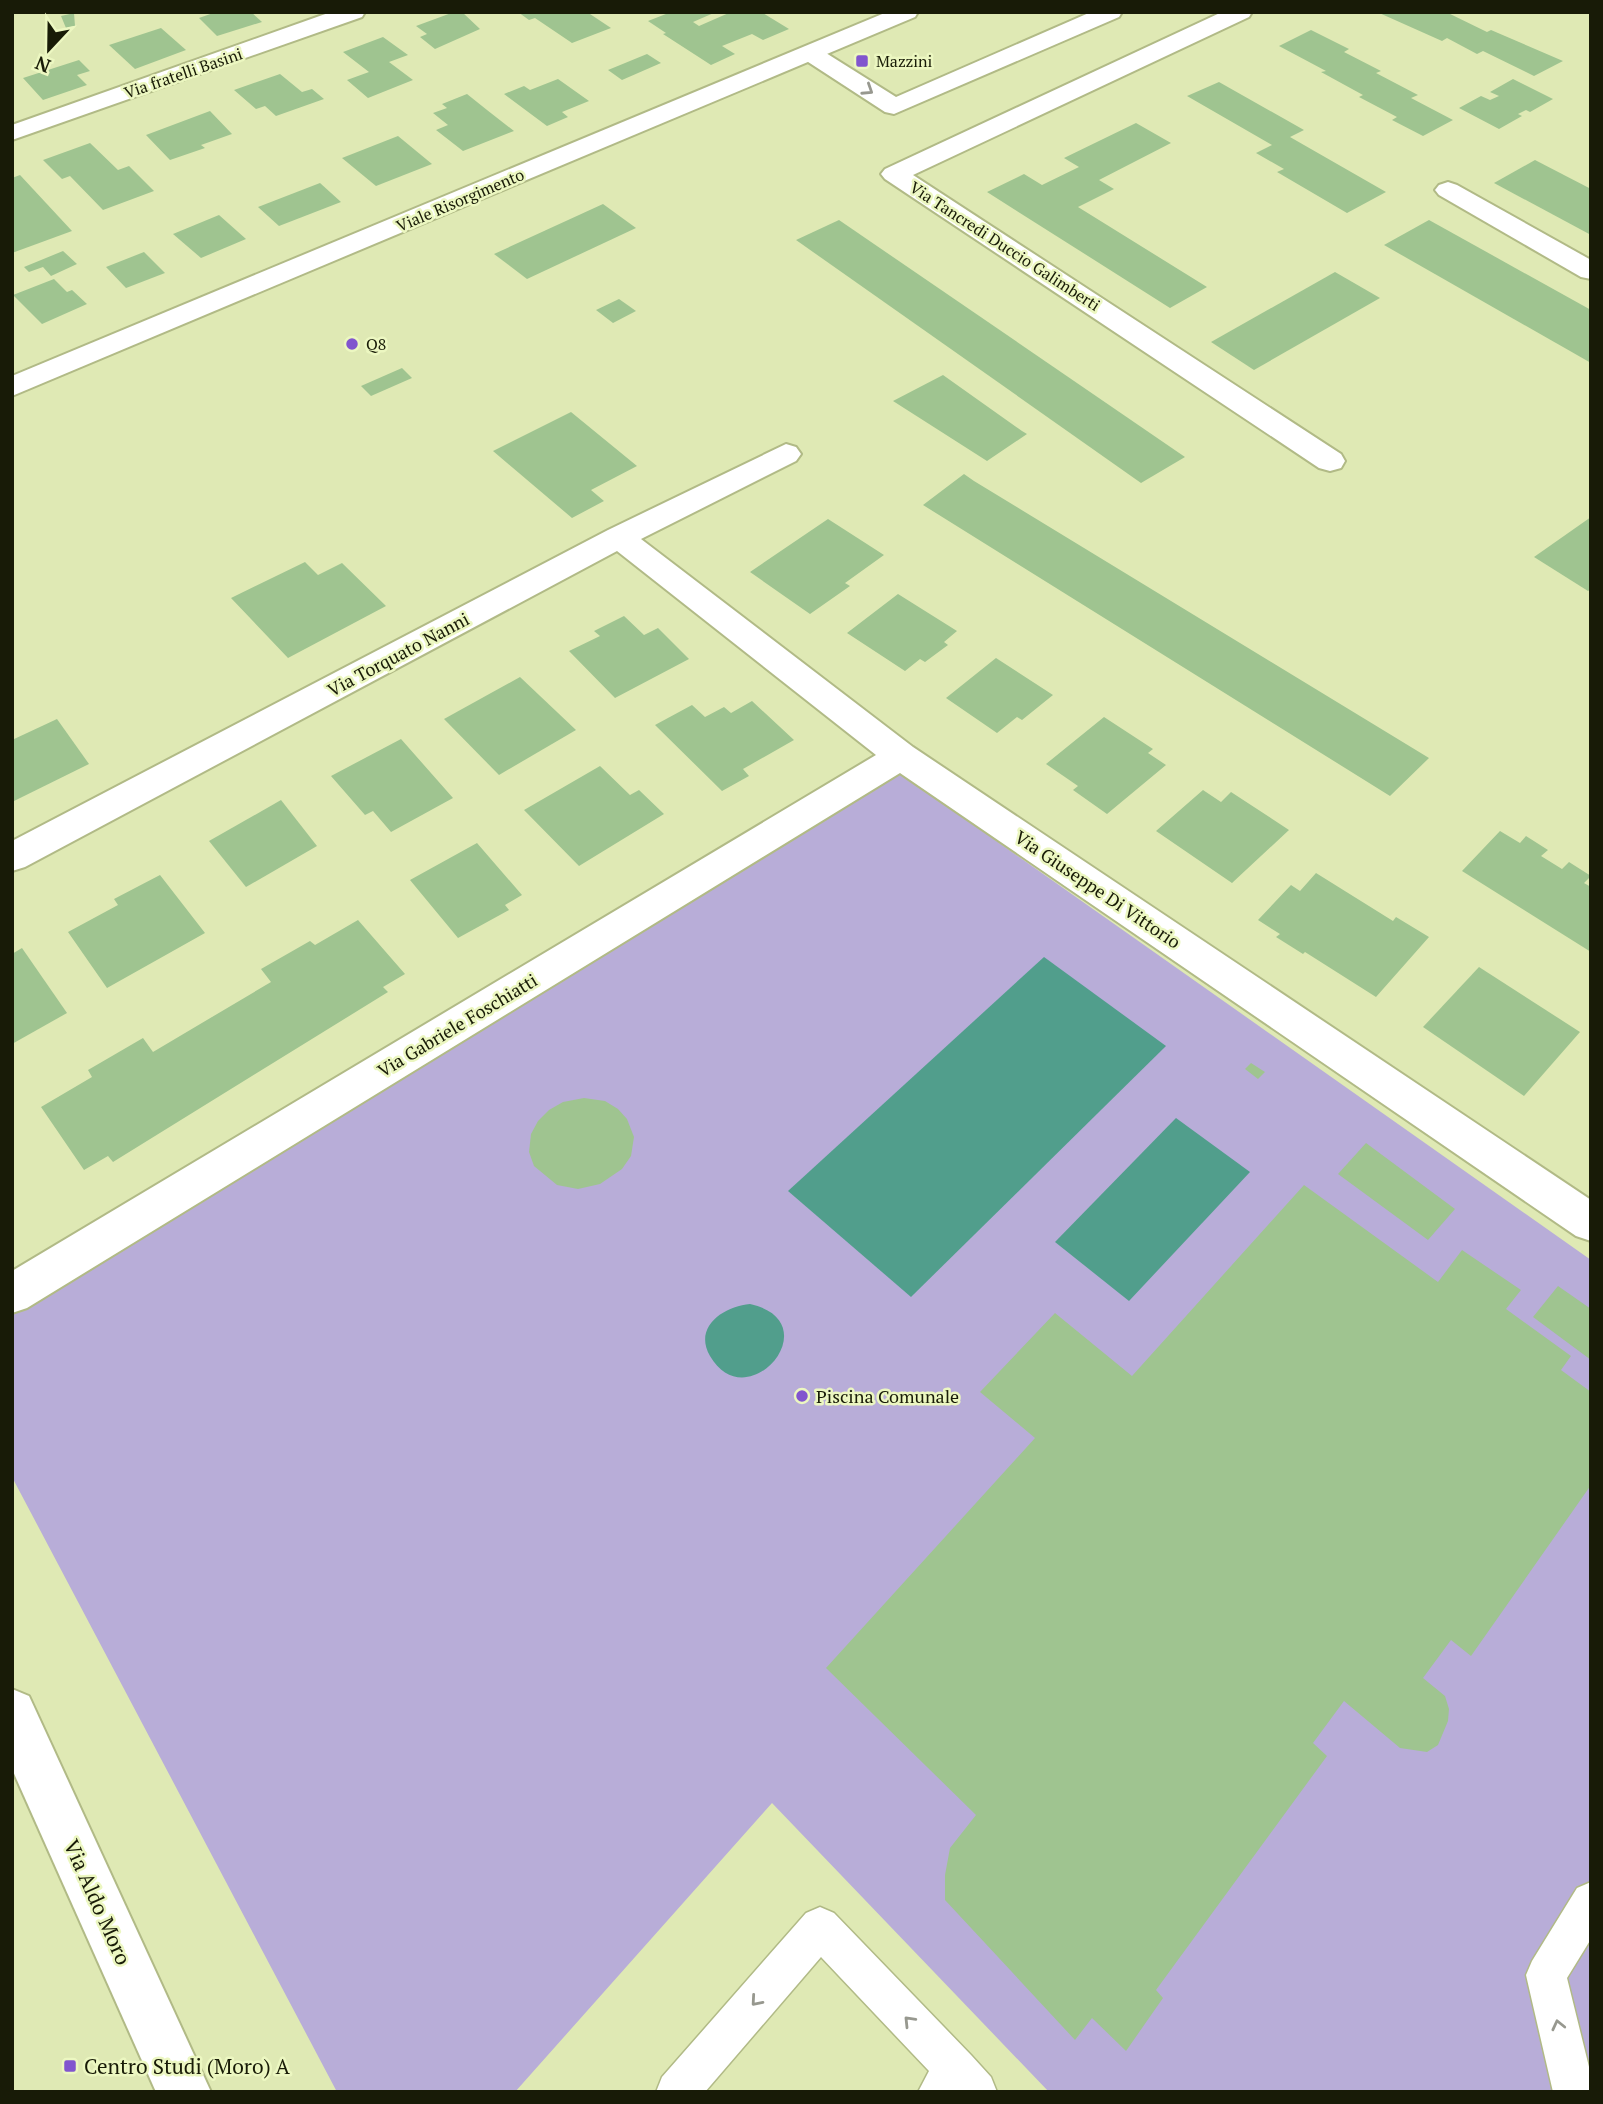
<svg xmlns="http://www.w3.org/2000/svg" width="1603" height="2104" font-family="'PT Serif',serif">
  <style>
    .green { fill: #b8add8 }
    .water { fill: #519e8c }
    .building { fill: #9fc490 }
    .lines { fill: none; stroke-linecap: round; stroke-linejoin: round }
    .service-casing { stroke: #b1ba86; stroke-width: 3 }
    .minor-casing { stroke: #b1ba86; stroke-width: 4 }
    .tertiary-casing { stroke: #b1ba86; stroke-width: 4 }
    .service { fill: #fff; fill-rule: evenodd }
    .minor { fill: #fff; fill-rule: evenodd }
    .tertiary { fill: #fff; fill-rule: evenodd }
    .oneway { stroke: #97988f }
    .poi-dot { fill: #8155ce; stroke: #ecf7c1; stroke-width: 2.5 }
    .labels { text-anchor: middle; dominant-baseline: central; stroke-width: 5; stroke-linejoin: round; paint-order: stroke }
    .far-poi-label { font-size: 16px; fill: #181b07; stroke: #ecf7c1; text-anchor: start }
    .far-street-label { font-size: 16px; fill: #181b07; stroke: #ecf7c1 }
    .street-label { font-size: 18px; fill: #181b07; stroke: #ecf7c1 }
    .poi-label { font-size: 18px; fill: #181b07; stroke: #ecf7c1; text-anchor: start }
    .near-street-label { font-size: 21px; fill: #181b07; stroke: #ecf7c1 }
    .near-poi-label { font-size: 21px; fill: #181b07; stroke: #ecf7c1; text-anchor: start }
  </style>
  <rect width="100%" height="100%" fill="#dfe9b4"/>
  <path class="green" d="M900,773L1591,1260V2087L1588,2092H1049L772,1803L515,2092H337L12,1477V1315Z"/>
  <g class="water">
    <path d="M1044,957L1166,1046L911,1297L788,1191Z"/>
    <path d="M1176,1118L1250,1172L1129,1301L1055,1242Z"/>
    <path d="M750,1304C831,1322 747,1420 710,1356C693,1327 724,1306 750,1304Z"/>
  </g>
  <g class="building">
    <path d="M216,12H251L262,22L217,36L199,18Z"/>
    <path d="M454,12H462L480,29L435,49L420,37L427,34L416,26Z"/>
    <path d="M518,12H587L611,28L572,43L535,18L529,20Z"/>
    <path d="M671,12H716L693,22L699,26L731,12H761L789,29L763,40L752,34L722,46L735,54L711,65L663,34L666,33L648,21Z"/>
    <path d="M1377,12H1446L1487,32L1491,30L1563,61L1534,76L1483,51L1477,54L1447,38L1442,41Z"/>
    <path d="M74,13L75,26L66,28L61,16Z"/>
    <path d="M161,28L186,50L135,69L109,45Z"/>
    <path d="M1311,30L1349,49L1344,52L1381,71L1376,73L1418,95L1411,98L1453,120L1423,136L1392,120L1397,117L1359,97L1363,95L1321,72L1326,71L1279,46Z"/>
    <path d="M383,37L408,55L389,62L413,80L368,98L347,80L369,72L343,52Z"/>
    <path d="M647,54L661,63L622,80L608,70Z"/>
    <path d="M79,60L90,71L77,75L87,85L43,100L23,78Z"/>
    <path d="M280,74L302,92L312,89L324,99L276,116L265,106L256,109L234,90Z"/>
    <path d="M558,79L589,101L562,112L568,117L547,126L504,94L524,86L530,90Z"/>
    <path d="M1513,79L1553,99L1530,112L1526,110L1518,114L1522,116L1499,129L1459,108L1481,96L1490,100L1499,96L1490,92Z"/>
    <path d="M1219,82L1304,130L1290,137L1386,192L1347,213L1277,172L1284,169L1256,153L1272,145L1187,96Z"/>
    <path d="M467,94L487,110L514,131L463,151L436,130L448,125L433,113L447,108L442,104Z"/>
    <path d="M210,111L232,134L201,145L205,148L170,160L146,135Z"/>
    <path d="M1136,123L1171,143L1099,180L1114,189L1078,207L1207,287L1170,308L987,192L1024,174L1042,185L1079,167L1064,158Z"/>
    <path d="M398,136L432,164L376,186L342,158Z"/>
    <path d="M90,143L118,170L129,166L154,191L103,210L70,176L62,179L43,160Z"/>
    <path d="M1535,160L1591,189V235L1494,183Z"/>
    <path d="M20,175L72,231L12,253V178Z"/>
    <path d="M320,183L341,202L279,226L258,207Z"/>
    <path d="M603,204L636,228L527,279L494,254Z"/>
    <path d="M219,215L246,239L201,258L173,234Z"/>
    <path d="M839,220L1185,457L1141,483L796,240Z"/>
    <path d="M1429,220L1591,310V363L1384,245Z"/>
    <path d="M63,251L77,264L51,276L43,267L29,272L24,267Z"/>
    <path d="M144,252L165,273L126,288L106,267Z"/>
    <path d="M1335,272L1380,298L1254,370L1211,342Z"/>
    <path d="M54,279L67,292L72,290L87,304L42,324L13,295Z"/>
    <path d="M619,299L636,311L613,323L596,310Z"/>
    <path d="M402,368L412,378L371,396L361,386Z"/>
    <path d="M943,375L1022,431L1027,434L987,461L893,401Z"/>
    <path d="M571,412L637,466L591,490L604,501L572,518L493,451Z"/>
    <path d="M964,474L974,481L1429,758L1390,796L923,505Z"/>
    <path d="M1591,517V589L1588,591L1534,557Z"/>
    <path d="M828,519L884,555L845,583L850,586L810,614L750,572Z"/>
    <path d="M305,562L318,575L342,563L386,606L288,658L231,598Z"/>
    <path d="M898,594L957,631L944,642L948,645L925,662L920,659L905,671L847,633Z"/>
    <path d="M624,616L644,635L658,628L689,659L615,698L569,651L600,636L594,631Z"/>
    <path d="M996,658L1053,695L1022,720L1017,717L997,733L946,698Z"/>
    <path d="M520,677L576,730L499,775L444,719Z"/>
    <path d="M752,701L794,740L743,769L749,776L722,791L655,725L692,705L705,717L724,707L731,713Z"/>
    <path d="M1104,717L1153,749L1148,753L1166,765L1107,814L1073,790L1078,786L1046,764Z"/>
    <path d="M57,719L89,764L12,802V740Z"/>
    <path d="M401,739L453,798L391,832L373,811L365,815L331,776Z"/>
    <path d="M600,766L630,795L639,790L664,814L579,866L524,810Z"/>
    <path d="M1203,790L1221,802L1231,792L1289,830L1232,883L1156,831Z"/>
    <path d="M281,800L317,846L246,887L209,841Z"/>
    <path d="M1500,831L1520,843L1526,836L1548,850L1541,856L1562,869L1569,862L1591,876L1584,883L1591,887V952L1462,871Z"/>
    <path d="M477,843L522,895L505,905L509,910L458,938L410,880Z"/>
    <path d="M1316,873L1393,921L1396,917L1429,937L1376,997L1305,952L1303,954L1276,937L1280,934L1258,920L1291,885L1300,891Z"/>
    <path d="M160,875L205,933L107,988L68,932L118,905L114,899Z"/>
    <path d="M358,920L405,974L383,987L388,992L113,1162L108,1156L84,1170L41,1107L92,1077L88,1070L143,1038L153,1052L271,982L261,969L310,941L315,945Z"/>
    <path d="M22,948L67,1013L12,1044V954Z"/>
    <path d="M1479,967L1580,1032L1524,1096L1423,1027Z"/>
    <path d="M1251,1063L1265,1072L1258,1079L1245,1069Z"/>
    <path d="M584,1098L605,1101L618,1109L627,1119L634,1137L631,1156L622,1169L600,1184L578,1189L557,1185L534,1166L529,1152L531,1134L538,1121L549,1110L563,1102Z"/>
    <path d="M1366,1143L1455,1209L1428,1240L1338,1174Z"/>
    <path d="M1304,1185L1438,1282L1462,1250L1521,1290L1506,1309L1571,1356L1561,1370L1591,1392V1485L1471,1656L1451,1640L1423,1678L1445,1696L1449,1709L1448,1721L1438,1745L1427,1752L1400,1748L1344,1701L1313,1743L1327,1756L1156,1990L1163,1998L1126,2051L1092,2018L1075,2040L945,1900V1875L950,1848L976,1815L826,1668L1035,1438L980,1392L1055,1313L1132,1376Z"/>
    <path d="M1558,1286L1591,1309V1360L1533,1317Z"/>
  </g>
  <g class="lines">
    <g class="service-casing">
      <g id="service">
        <path d="M1591,1882V1939L1567,1978L1591,2075V2092H1553L1526,1975L1532,1961L1577,1888Z"/>
        <path d="M820,1907L834,1913L971,2055L991,2077L997,2092H918L929,2071L821,1957L705,2092H656L662,2077L806,1913Z"/>
      </g>
    </g>
    <g class="minor-casing">
      <g id="minor">
        <path d="M331,12H365L362,17L12,140V125Z"/>
        <path d="M1091,12H1122L1119,17L894,114L885,112L802,58L798,53L802,48H818L896,97Z"/>
        <path d="M1222,12H1252L1249,17L913,175L1341,454L1345,461L1341,468L1330,471L1319,468L885,179L881,174L885,169Z"/>
        <path d="M1448,182L1457,185L1591,260V279L1581,277L1439,195L1435,190L1439,185Z"/>
        <path d="M786,444L796,447L801,454L796,461L641,539L913,747L1591,1200V1241L1576,1236L900,773L27,1308L12,1313V1271L876,755L617,551L25,867L12,871V841L608,530Z"/>
        <path d="M12,1689L29,1696L211,2092H156L12,1769Z"/>
      </g>
    </g>
    <g class="tertiary-casing">
      <path id="tertiary" d="M887,12H918L915,17L12,396V376Z"/>
    </g>
    <use href="#service" class="service"/>
    <use href="#minor" class="minor"/>
    <use href="#tertiary" class="tertiary"/>
  </g>
  <defs><path id="oneway-chevron" d="M-2-3.5L2.5 0L-2 3.5" fill="none" stroke-width="1.6" stroke-linecap="round" stroke-linejoin="round" transform="scale(1.75)"/></defs>
  <g class="oneway">
    <use href="#oneway-chevron" transform="translate(868 90) rotate(33)"/>
    <use href="#oneway-chevron" transform="translate(756 2001) rotate(131)"/>
    <use href="#oneway-chevron" transform="translate(909 2021) rotate(-134)"/>
    <use href="#oneway-chevron" transform="translate(1558 2025) rotate(-103)"/>
  </g>
  <g class="poi-dot">
    <rect x="855" y="54" width="14" height="14" rx="3.5"/>
    <circle cx="352" cy="344" r="7"/>
    <circle cx="802" cy="1396" r="7"/>
    <rect x="63" y="2059" width="14" height="14" rx="3.5"/>
  </g>
  <g class="labels">
    <g class="far-poi-label">
      <text x="876" y="61">Mazzini</text>
      <text x="366" y="344">Q8</text>
    </g>
    <g class="far-street-label">
      <text transform="translate(183 73) rotate(-19)">Via fratelli Basini</text>
      <text transform="translate(460 200) rotate(-23)">Viale Risorgimento</text>
      <text transform="translate(1005 246) rotate(33)">Via Tancredi Duccio Galimberti</text>
    </g>
    <g class="street-label">
      <text transform="translate(398 654) rotate(-28)">Via Torquato Nanni</text>
      <text transform="translate(1098 889) rotate(34)">Via Giuseppe Di Vittorio</text>
      <text transform="translate(457 1025) rotate(-31)">Via Gabriele Foschiatti</text>
    </g>
    <g class="poi-label">
      <text x="816" y="1396">Piscina Comunale</text>
    </g>
    <g class="near-street-label">
      <text transform="translate(98 1902) rotate(66)">Via Aldo Moro</text>
    </g>
    <g class="near-poi-label">
      <text x="84" y="2066">Centro Studi (Moro) A</text>
    </g>
  </g>
  <rect width="1603" height="2104" fill="none" stroke="#181b07" stroke-width="28"/>
  <g transform="translate(49 49) rotate(202)" stroke="#ecf7c1" stroke-width="5" paint-order="stroke">
  <path d="M0-5L12 26L0 18L-12 26Z" fill="#181b07"/>
  <text y="-10" font-size="19" font-weight="bold" text-anchor="middle" fill="#181b07">N</text>
  </g>
</svg>
